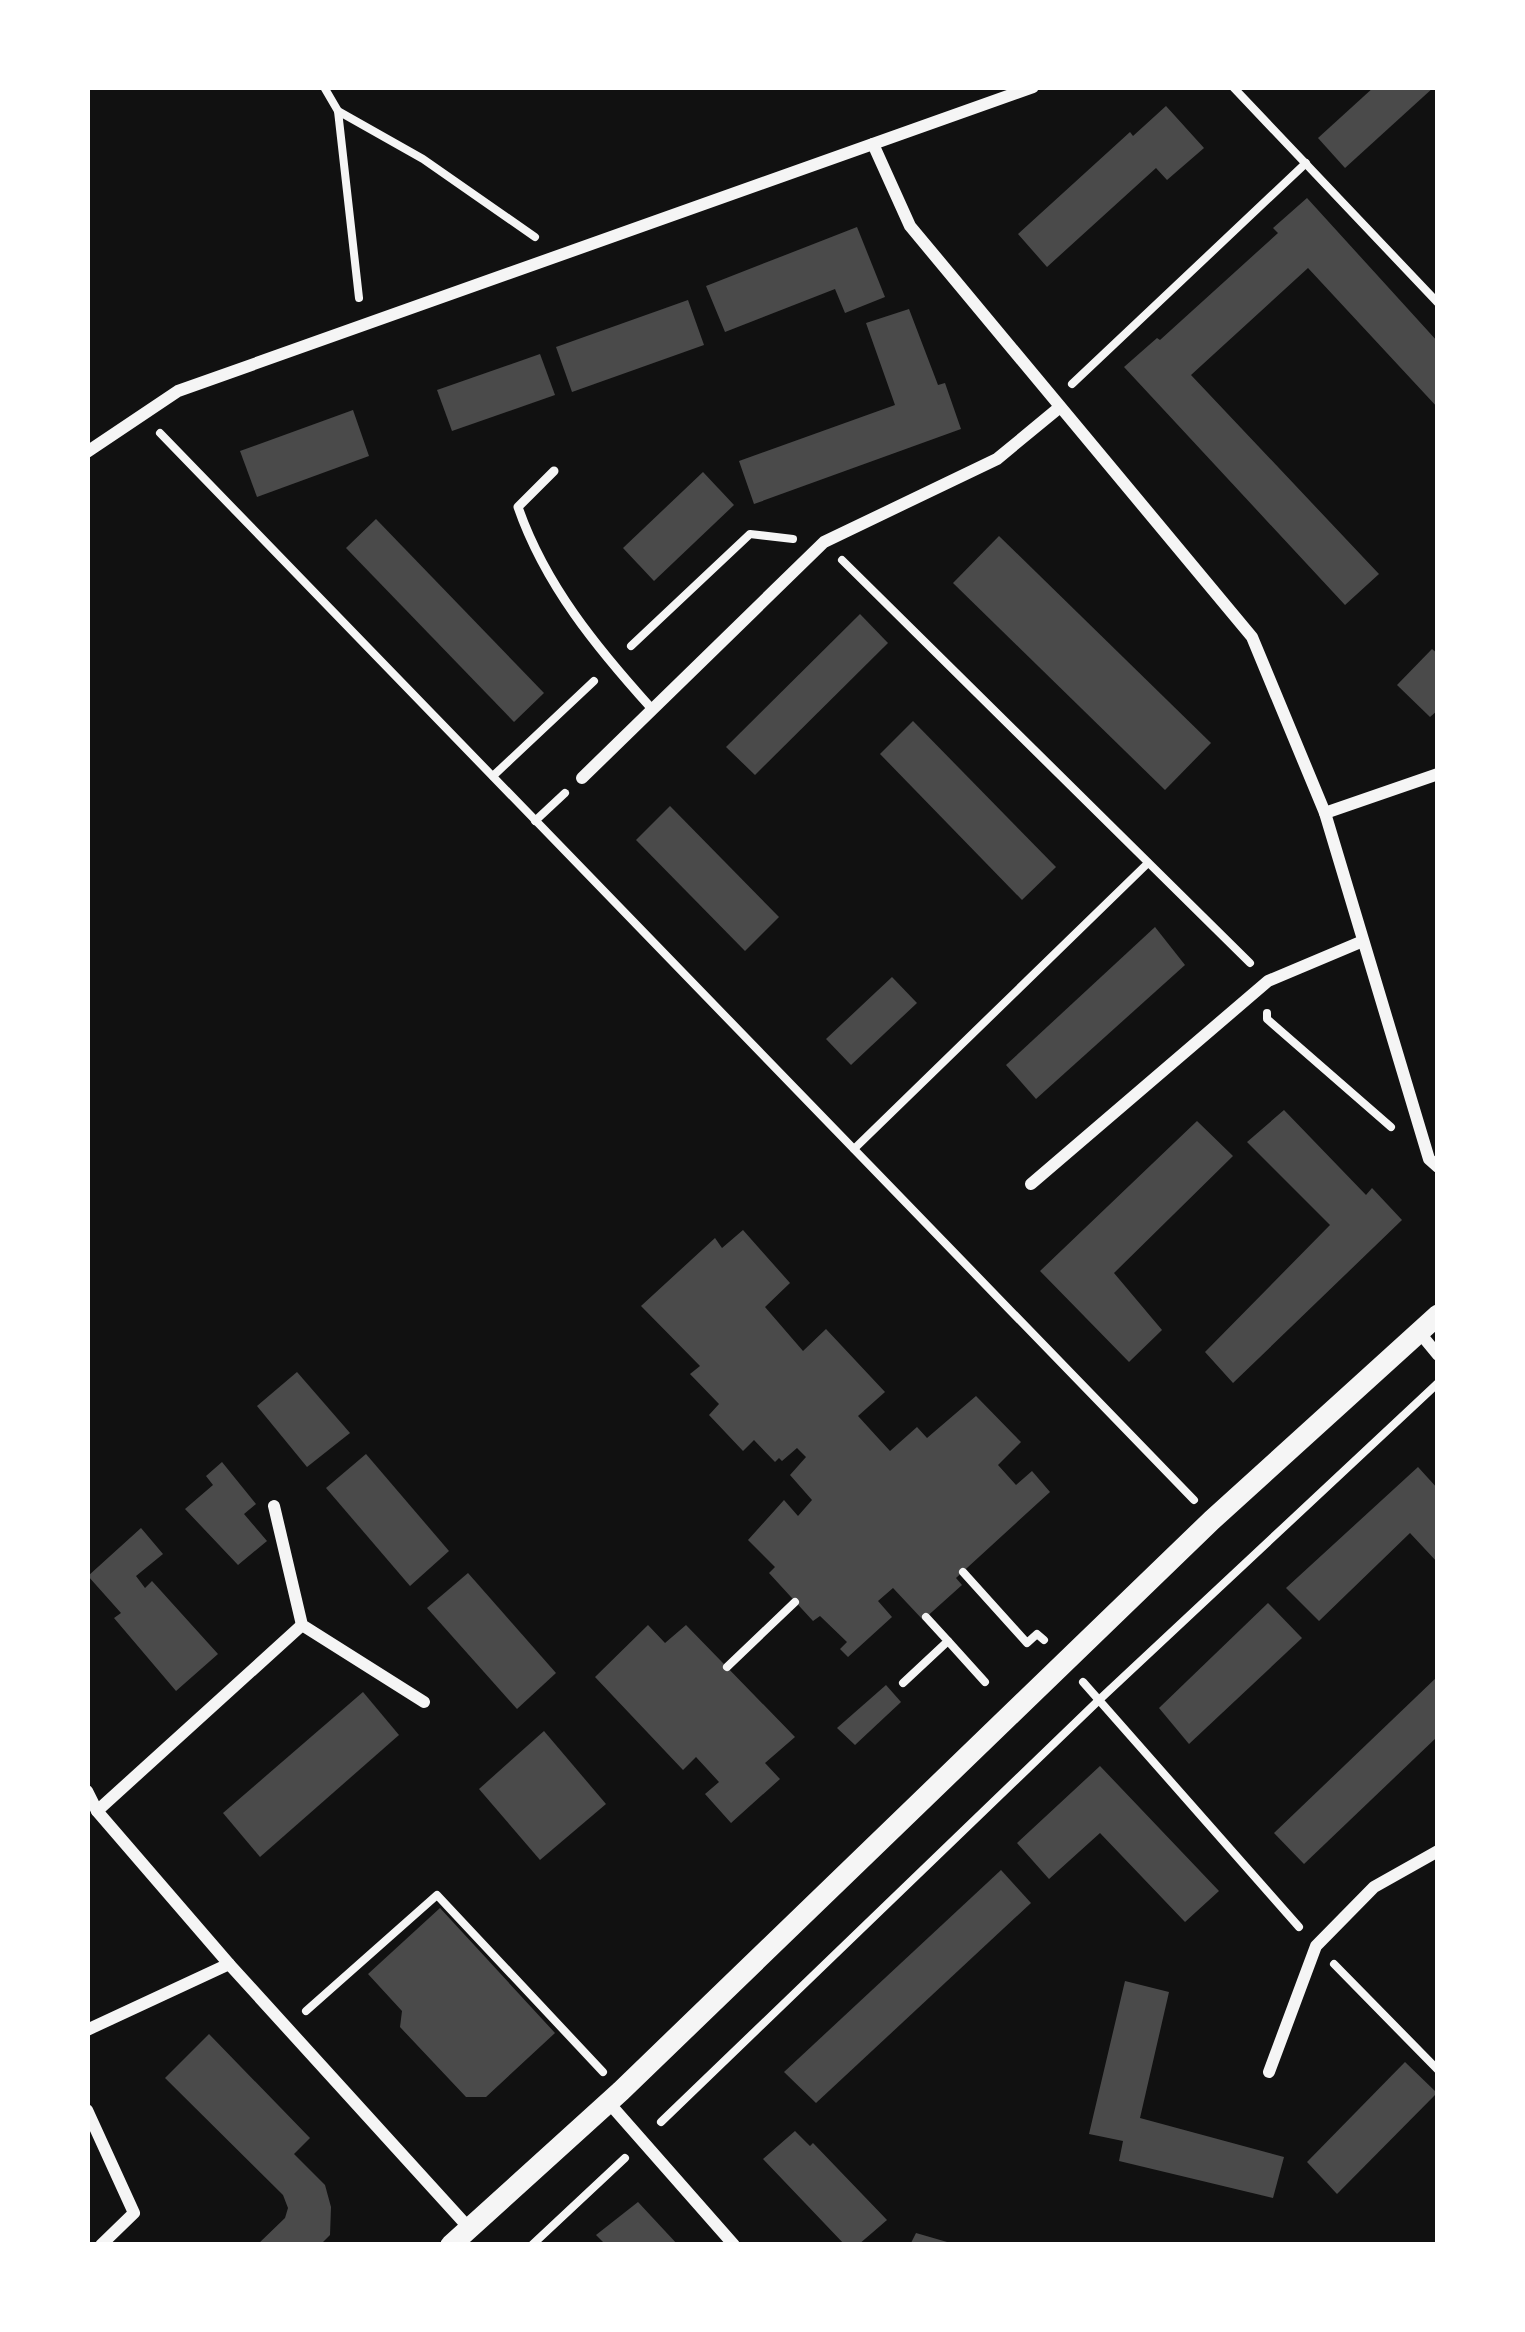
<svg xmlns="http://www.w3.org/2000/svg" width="1525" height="2332" font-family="'Varela Round',sans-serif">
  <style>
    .building { fill: #4a4a4a }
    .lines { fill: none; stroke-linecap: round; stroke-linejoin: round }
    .path { stroke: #f5f5f5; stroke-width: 8 }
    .service { stroke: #f5f5f5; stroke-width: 9 }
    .minor { stroke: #f5f5f5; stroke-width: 12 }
    .tertiary { stroke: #f5f5f5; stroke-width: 21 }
  </style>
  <rect width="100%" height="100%" fill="#111"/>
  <g class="building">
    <path d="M1374,87H1434L1345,168L1318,138Z"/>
    <path d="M1166,106L1204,148L1167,180L1156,168L1047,267L1018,234L1130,132L1133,136Z"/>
    <path d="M1307,198L1438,342V408L1308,268L1191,375L1379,574L1345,605L1124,367L1157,338L1160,340L1278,233L1273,228Z"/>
    <path d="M857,227L885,297L845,313L835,289L725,332L706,286Z"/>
    <path d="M688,300L704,345L572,392L556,347Z"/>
    <path d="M909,309L938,385L945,383L961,429L754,504L739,461L895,405L866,323Z"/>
    <path d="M540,354L555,395L452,431L437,390Z"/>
    <path d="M353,410L369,456L257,497L240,451Z"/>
    <path d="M703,472L734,505L654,581L623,548Z"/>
    <path d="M376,519L544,693L514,722L346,548Z"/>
    <path d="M999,536L1211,743L1165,790L953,583Z"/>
    <path d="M860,614L888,643L755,775L726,747Z"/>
    <path d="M1432,649L1438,654V710L1430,717L1397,685Z"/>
    <path d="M913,721L1056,867L1022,900L880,754Z"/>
    <path d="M670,806L779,917L745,951L636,840Z"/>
    <path d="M1155,927L1185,965L1036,1099L1006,1065Z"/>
    <path d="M892,977L917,1003L851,1065L826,1039Z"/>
    <path d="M1284,1110L1366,1195L1372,1188L1402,1220L1233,1383L1205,1352L1330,1225L1247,1142Z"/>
    <path d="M1197,1121L1233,1156L1114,1273L1162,1330L1129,1362L1040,1271Z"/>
    <path d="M743,1230L790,1283L765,1307L803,1351L826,1329L885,1392L858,1416L890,1451L917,1427L927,1438L976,1396L1021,1442L998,1465L1016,1485L1032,1471L1050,1492L956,1578L962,1585L923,1620L893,1588L878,1601L892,1617L848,1657L840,1649L847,1642L820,1616L813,1621L769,1573L775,1567L748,1540L784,1500L798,1516L812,1500L790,1475L806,1457L797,1448L782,1461L779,1458L775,1462L754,1440L743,1451L709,1415L719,1404L690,1374L700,1366L641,1306L715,1238L722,1248Z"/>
    <path d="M297,1372L350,1433L307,1467L257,1406Z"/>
    <path d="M366,1454L449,1551L410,1586L326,1488Z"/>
    <path d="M222,1462L256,1504L244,1514L267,1541L238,1565L185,1509L213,1485L206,1476Z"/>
    <path d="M1418,1467L1438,1489V1563L1410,1533L1319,1621L1286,1588Z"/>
    <path d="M141,1528L163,1554L136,1576L145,1588L152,1581L218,1654L176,1691L114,1618L121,1613L88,1576Z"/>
    <path d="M468,1573L556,1673L517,1709L427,1608Z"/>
    <path d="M1268,1603L1302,1638L1189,1744L1159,1708Z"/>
    <path d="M648,1625L665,1643L686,1625L795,1737L765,1763L780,1779L731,1823L705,1794L719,1782L696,1757L683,1770L595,1677Z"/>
    <path d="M1438,1676V1736L1304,1864L1274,1833Z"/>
    <path d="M886,1685L901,1702L855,1745L837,1728Z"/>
    <path d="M363,1692L399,1735L260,1857L223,1813Z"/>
    <path d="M544,1731L606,1804L540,1860L479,1789Z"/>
    <path d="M1100,1766L1219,1891L1185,1922L1100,1833L1049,1879L1017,1843Z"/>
    <path d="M1001,1870L1031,1903L816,2103L784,2072Z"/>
    <path d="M440,1908L555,2033L486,2097H466L400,2027L402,2011L368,1974Z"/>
    <path d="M1125,1981L1169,1992L1140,2118L1284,2157L1273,2198L1119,2161L1123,2141L1089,2134Z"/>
    <path d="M209,2034L310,2138L294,2154L325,2185L331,2207L330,2235L320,2245H257L285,2218L288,2208L283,2195L165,2078Z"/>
    <path d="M1405,2062L1437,2093L1337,2194L1307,2162Z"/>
    <path d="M795,2131L810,2146L813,2143L887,2220L858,2245H845L763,2159Z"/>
    <path d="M638,2202L678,2245H606L596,2235Z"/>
    <path d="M916,2233L954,2244L953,2245H910Z"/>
  </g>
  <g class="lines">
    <g class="path">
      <path d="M324,87L338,111"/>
      <path d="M1233,87L1438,303"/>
      <path d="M359,298L338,111L423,159L535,237"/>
      <path d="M1072,384L1306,163"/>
      <path d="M160,433L1194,1500"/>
      <path d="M842,560L1250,963"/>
      <path d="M631,646L750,534L793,539"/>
      <path d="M493,776L594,681"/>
      <path d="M535,821L565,793"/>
      <path d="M1267,1013V1019L1391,1127"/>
      <path d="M854,1149L1148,863"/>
      <path d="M963,1572L1027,1643L1037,1634L1044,1640"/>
      <path d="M948,1641L985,1682"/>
      <path d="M727,1667L795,1602"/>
      <path d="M1083,1682L1299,1927"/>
      <path d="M903,1683L948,1641L926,1617"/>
      <path d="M1334,1964L1438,2070"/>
      <path d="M306,2011L437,1895L603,2072"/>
      <path d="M661,2122L1099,1700L1438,1383"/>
      <path d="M532,2245L625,2158"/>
    </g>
    <path class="service" d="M554,471L518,507C545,585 597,648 652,709"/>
    <g class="minor">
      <path d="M873,144L910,226L1252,637L1325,813L1429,1159L1438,1167"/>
      <path d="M87,452L178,391L1033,87"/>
      <path d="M582,778L824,542L997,459L1060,407"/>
      <path d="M1325,813L1438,774"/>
      <path d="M1031,1184L1268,981L1363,941"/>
      <path d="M1419,1332L1438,1355"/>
      <path d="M274,1506L302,1625L424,1702"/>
      <path d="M87,1791L97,1811L229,1964L469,2228"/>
      <path d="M97,1811L302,1625"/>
      <path d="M87,2030L229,1964"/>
      <path d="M1269,2072L1316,1946L1374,1887L1438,1851"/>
      <path d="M609,2103L734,2245"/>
      <path d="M87,2110L134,2213L101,2245"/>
    </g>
    <path class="tertiary" d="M451,2245L621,2091L1212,1520L1438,1315"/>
  </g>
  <rect width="1525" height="2332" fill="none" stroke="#ffffff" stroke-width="180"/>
</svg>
